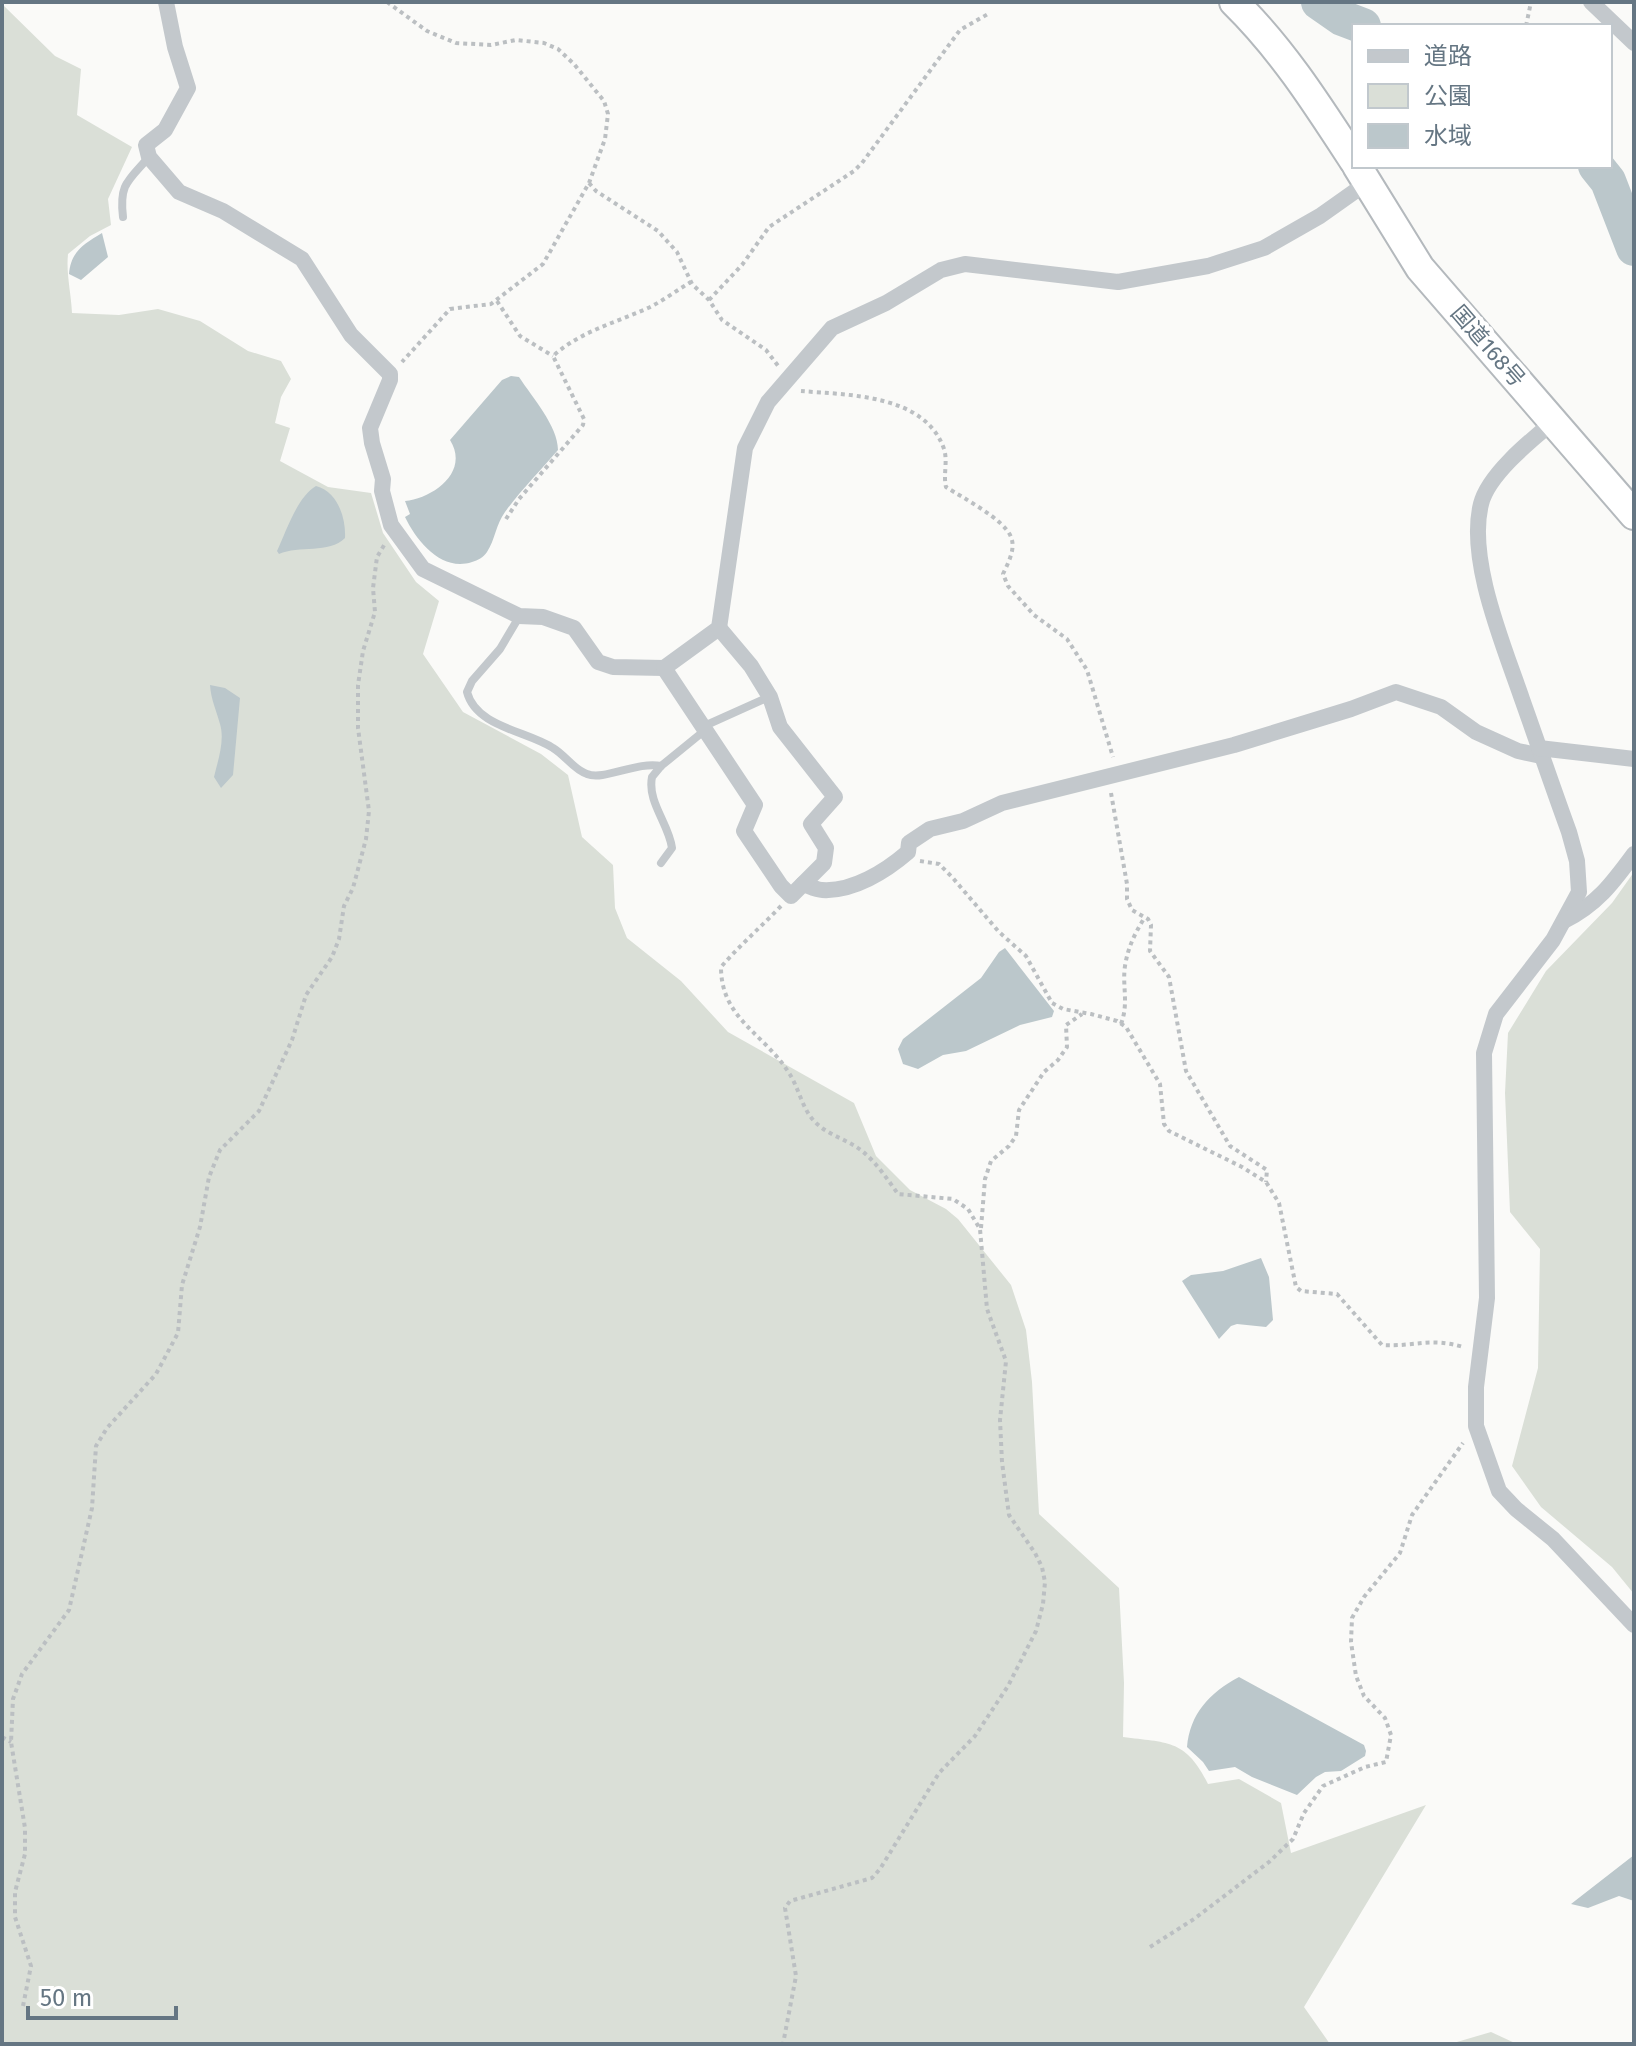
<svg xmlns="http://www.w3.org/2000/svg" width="1636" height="2046" font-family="'Fira Sans','Noto Sans JP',sans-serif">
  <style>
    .green { fill: #dadfd7 }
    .water { fill: #bbc7cb }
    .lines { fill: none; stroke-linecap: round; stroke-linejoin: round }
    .river { stroke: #bbc7cb; stroke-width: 36 }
    .highway-casing { stroke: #b4b9bd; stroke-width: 32 }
    .path { stroke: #bbbfc2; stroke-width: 4; stroke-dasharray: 4 4; stroke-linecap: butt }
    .lane { stroke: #c3c8cc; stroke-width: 8 }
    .street { stroke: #c3c8cc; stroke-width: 16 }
    .highway { stroke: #fff; stroke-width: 28 }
    .labels { text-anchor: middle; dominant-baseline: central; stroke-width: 8; stroke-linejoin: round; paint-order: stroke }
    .street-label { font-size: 22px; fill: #657683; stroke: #fff }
  </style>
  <rect width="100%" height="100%" fill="#fafaf8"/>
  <g class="green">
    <path d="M2,4L55,56L81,69L77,115L132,147L108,199L111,225L90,236L68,254C66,274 71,292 72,313L119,315L158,309L200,321L248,351L281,361L291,379L281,397L275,423L290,428L280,461L328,487L371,493L383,533L416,582L439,601L423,654L463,712L541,754L568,775L582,837L613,865L615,908L627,938L681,981L728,1032L854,1103L876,1156L910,1190L946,1209L958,1219L1011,1285L1026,1330L1032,1382L1039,1514L1119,1588L1124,1683L1123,1737C1168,1743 1186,1739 1208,1784L1239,1779L1281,1803L1291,1853L1426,1805L1304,2007L1330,2044H2Z"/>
    <path d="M1634,872V1594L1612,1567L1541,1507L1512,1466L1538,1368L1540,1249L1510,1212L1505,1093L1508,1033L1546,971L1612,903Z"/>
    <path d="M1491,2032L1517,2044H1450Z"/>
  </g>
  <g class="water">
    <path d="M102,233L108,257L81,280L69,274C71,251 84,244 102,233Z"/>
    <path d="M511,376L519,377C532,397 558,426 558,450C540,471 521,490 505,512C496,524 495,540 487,552C483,558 478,560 472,562C442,572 417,542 405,517L410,514L405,501C433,498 470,472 450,440L502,380Z"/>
    <path d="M316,486C338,492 346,518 345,538C329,554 299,545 279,554L277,551C286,532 297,497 316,486Z"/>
    <path d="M210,685L225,688L240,698L233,775L221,788L214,777C218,760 225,741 220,724C216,709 211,700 210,685Z"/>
    <path d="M1005,948L1054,1011L1052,1017L1020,1025L966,1051L943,1055L918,1069L903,1064L898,1049L903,1039L981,978L999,952Z"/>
    <path d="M1261,1258L1269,1277L1273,1320L1266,1327L1237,1324L1231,1326L1219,1339L1182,1281L1191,1275L1223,1271Z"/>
    <path d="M1239,1677L1364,1745L1366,1751L1365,1756L1341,1771L1325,1772L1316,1777L1297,1795L1252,1777L1235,1767L1209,1771L1203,1762L1187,1747C1190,1714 1209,1693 1239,1677Z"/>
    <path d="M1634,1855V1901L1619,1896L1588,1908L1571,1904Z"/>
  </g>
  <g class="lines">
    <g class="river">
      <path d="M1319,2L1342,18L1363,26"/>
      <path d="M1596,166L1608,181L1634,248"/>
    </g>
    <g class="highway-casing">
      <g id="highway">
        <path d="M1234,2C1282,49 1317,104 1354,161"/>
        <path d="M1357,166L1420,268L1634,515"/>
      </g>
    </g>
    <g class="path">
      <path d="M387,2L427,31L456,43L491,45L516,40L544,43L558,49L574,64L604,101L608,114L605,139L589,183L543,264L491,304L450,309L402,362"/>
      <path d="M1526,26L1531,2"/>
      <path d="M589,183L596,191L658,231L677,252L692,284L709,300L722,320L766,350L779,367"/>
      <path d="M709,300L742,265L769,227L854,171L862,163L960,30L988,14"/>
      <path d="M497,301L520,336L553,356"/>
      <path d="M801,391C848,395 925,394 944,449C948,461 943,475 946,487C963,498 1004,519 1011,537C1016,549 1008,563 1003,574L1008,586L1034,615L1067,639L1087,670L1113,757"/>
      <path d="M506,519L519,499L583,425L584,419L553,356C581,331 615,323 648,308C663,301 677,290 691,282"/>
      <path d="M1111,793L1127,884V899L1132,910L1148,919L1151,925L1150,951L1169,977L1186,1071L1230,1146L1267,1170L1266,1182"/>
      <path d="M920,861L939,864L952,877L999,932L1026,956L1052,1003L1063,1009L1091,1014L1117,1021L1126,1027L1160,1084L1164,1124L1169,1131L1242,1167L1266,1182L1279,1203L1296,1287L1301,1291L1337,1294L1382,1345C1415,1347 1430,1337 1463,1347"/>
      <path d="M781,906C761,927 740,945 721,967C721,1019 764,1033 789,1073C799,1088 802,1109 815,1122C829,1136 847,1139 862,1151C876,1162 888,1180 898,1194L953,1199L968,1209L980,1229L987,1309L1006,1361L1000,1420L1002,1462L1009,1515L1035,1553L1042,1567L1045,1582L1043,1604L1036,1631L1008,1686L975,1736L939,1773L880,1869L872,1878L790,1901L785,1908L796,1976L783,2044"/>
      <path d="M1121,1024C1129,1003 1122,986 1125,966C1128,947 1135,933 1145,917"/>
      <path d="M981,1228L985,1179L991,1161L1009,1146L1016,1136L1019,1110L1044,1072L1058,1060L1067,1047L1066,1025L1082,1014"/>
      <path d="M2,1737L11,1742"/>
      <path d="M1150,1947L1194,1919L1269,1862L1293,1839L1304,1813L1323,1786L1365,1767L1386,1762L1391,1735L1385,1718L1364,1696L1356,1676L1351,1642L1352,1618L1364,1597L1400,1553L1412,1515L1463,1443"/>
      <path d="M23,2006L31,1966L15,1917V1892L25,1854V1828L11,1742L13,1699L22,1674L69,1610L92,1508L96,1446L107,1428L156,1374L178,1333L182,1285L200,1227L209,1177L220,1150L259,1111L292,1040L306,995L332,957L339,939L344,906L353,888L366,839L369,811L358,728V685L363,651L375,612L373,588L377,557L386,542"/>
    </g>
    <g class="lane">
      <path d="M123,217C119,184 128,181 149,157"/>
      <path d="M519,617L500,649L472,681L467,692C476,727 527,731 553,748C565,755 574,770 587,774C604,781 637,761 661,766"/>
      <path d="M702,727L769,697"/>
      <path d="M661,863L672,848C669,824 647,802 652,777L661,766L704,731"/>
    </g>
    <g class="street">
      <path d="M166,2L175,47L188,88L165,130L146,145L149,157L179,192L223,211L302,259L351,335L390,374V380L370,428L372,443L383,479L382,491L391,525L423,569L519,616L543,617L574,628L598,662L613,667L664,668"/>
      <path d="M1591,2L1634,43"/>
      <path d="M1368,182L1320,216L1264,248L1208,266L1118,282L965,264L941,270L886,303L832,328L768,402L745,448L719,628L664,668L755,805L744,831L781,886L791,896L803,884C809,886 816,890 822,890C853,892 886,871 908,852L909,843L930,829L963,821L1002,803L1234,745L1351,709L1396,692L1441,707L1476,732L1518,751L1541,756"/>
      <path d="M1553,422C1530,441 1488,475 1481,504C1467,560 1504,646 1522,699C1538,744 1553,788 1569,832L1577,861L1579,892L1553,940L1496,1014L1484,1053L1487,1298L1476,1387V1426L1499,1491L1516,1509L1553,1539L1634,1625"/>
      <path d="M719,628L751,666L770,697L780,727L835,797L811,824L826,848L824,863L803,884"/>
      <path d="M1539,748L1634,759"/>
      <path d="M1564,921C1597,904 1612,884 1634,854"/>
    </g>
    <use href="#highway" class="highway"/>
  </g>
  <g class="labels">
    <g class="street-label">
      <text transform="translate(1488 346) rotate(49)">国道168号</text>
    </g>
  </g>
  <rect width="1636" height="2046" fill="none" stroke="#657683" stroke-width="8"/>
  <rect x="1352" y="24" width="260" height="144" fill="#ffffff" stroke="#c1c8cd" stroke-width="2"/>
  <rect x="1368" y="50" width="40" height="12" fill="#c3c8cc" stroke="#c1c8cd" stroke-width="2"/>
  <text x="1424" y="64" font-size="24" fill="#657683">道路</text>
  <rect x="1368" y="84" width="40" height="24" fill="#dadfd7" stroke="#c1c8cd" stroke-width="2"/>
  <text x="1424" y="104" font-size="24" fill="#657683">公園</text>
  <rect x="1368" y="124" width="40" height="24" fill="#bbc7cb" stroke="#c1c8cd" stroke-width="2"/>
  <text x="1424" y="144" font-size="24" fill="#657683">水域</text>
  <path d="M28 2006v12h148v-12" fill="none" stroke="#657683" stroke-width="4"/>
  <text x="40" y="2006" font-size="24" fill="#657683" stroke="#ffffff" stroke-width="6" paint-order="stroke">50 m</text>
</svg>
